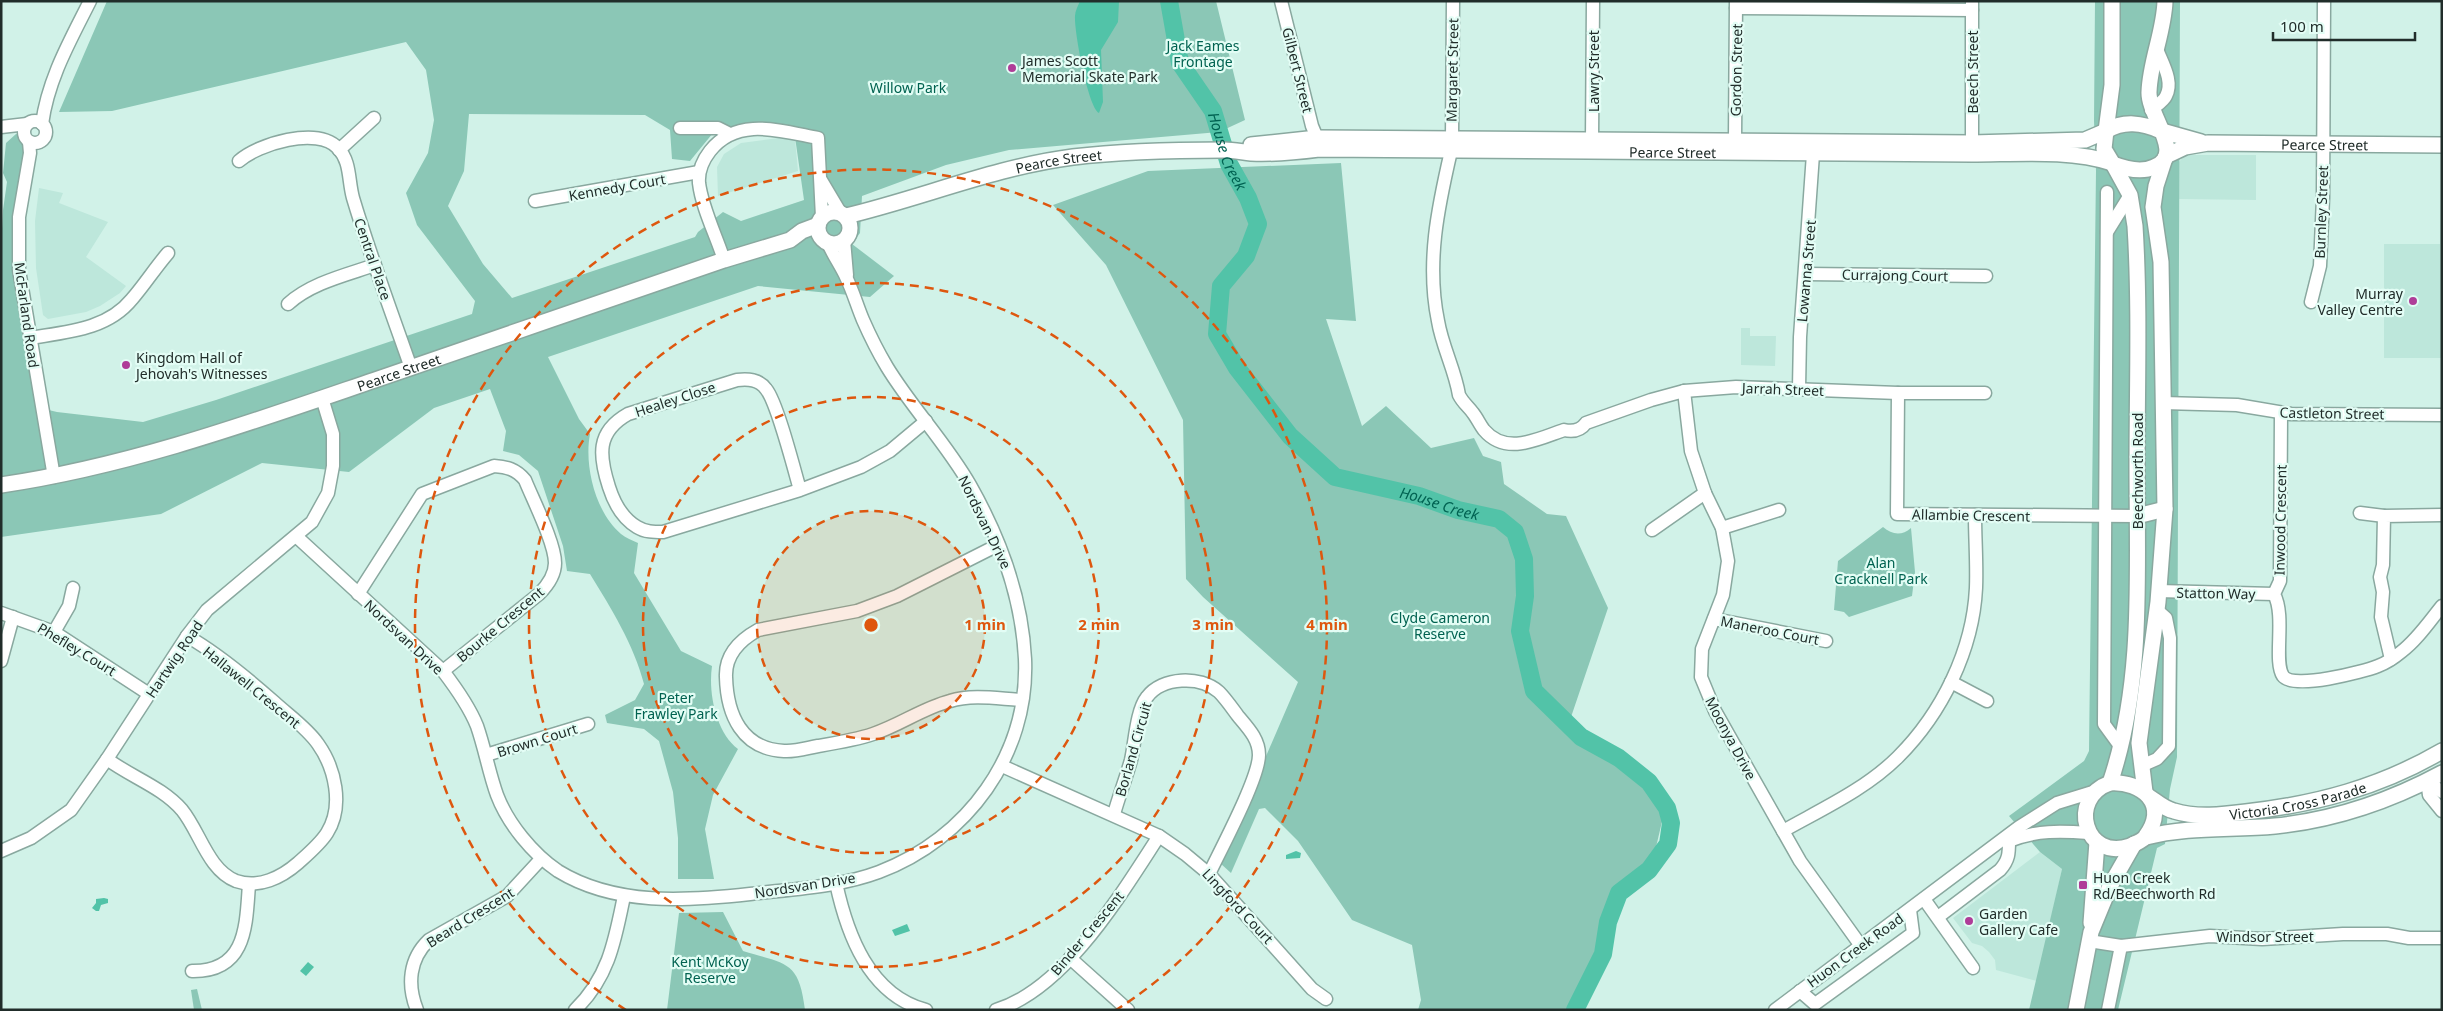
<svg xmlns="http://www.w3.org/2000/svg" width="2443" height="1011" font-family="'Noto Sans',sans-serif">
  <style>
    .built { fill: #bde7db }
    .green { fill: #8bc7b6; fill-rule: evenodd }
    .water { fill: #52c3a8 }
    .lines { fill: none; stroke-linecap: round; stroke-linejoin: round }
    .river { stroke: #52c3a8; stroke-width: 18 }
    .minor-casing { stroke: #89a89f; stroke-width: 15 }
    .major-casing { stroke: #89a89f; stroke-width: 18 }
    .minor { stroke: #fff; stroke-width: 12 }
    .major { stroke: #fff; stroke-width: 15 }
    .ring { fill: none; stroke: #de570e; stroke-width: 2.5; stroke-dasharray: 9 6 }
    .poi-dot { fill: #af3d98; stroke: #e3fdf5; stroke-width: 2 }
    .labels { text-anchor: middle; dominant-baseline: central; stroke-width: 4.5; stroke-linejoin: round; paint-order: stroke }
    .park-label { font-size: 14px; fill: #006250; stroke: #e3fdf5 }
    .poi-label { font-size: 14px; fill: #212d2a; stroke: #e3fdf5; text-anchor: start }
    .street-label { font-size: 14px; fill: #212d2a; stroke: #e3fdf5 }
    .water-label { font-size: 15px; font-style: italic; fill: #016352; stroke: #e3fdf5 }
    .centre { fill: #de570e; stroke: #e3fdf5; stroke-width: 2.5 }
    .ring-label { font-size: 15px; text-anchor: middle; font-weight: bold; fill: #de570e; stroke: #e3fdf5; stroke-width: 4.5; stroke-linejoin: round; paint-order: stroke }
  </style>
  <rect width="100%" height="100%" fill="#d1f2e8"/>
  <g class="built">
    <path d="M778,138L795,139L798,171L718,196L717,167L724,154L741,143Z"/>
    <path d="M2185,155H2256V200L2179,199V162Z"/>
    <path d="M2442,157V358H2384V244H2440Z"/>
    <path d="M39,188L63,193L59,203L108,222L86,257L126,286L120,293L100,306L86,312L48,319L43,315L36,268L35,221Z"/>
    <path d="M1741,328H1750V336H1776L1775,366L1741,365Z"/>
    <path d="M2040,852L2062,869L2037,981L1996,970L1995,960L1989,952L1982,946L1972,943L1953,918Z"/>
  </g>
  <g class="green">
    <path d="M107,1H1216L1245,120L1219,132L1009,150L946,165L862,196L860,233L852,244L894,276L870,297L758,286L548,357L579,419L590,434C584,465 595,512 621,534C626,538 632,540 638,543L634,573L681,651L712,666C708,693 716,732 738,749L713,795L705,829L714,879H678V838L673,792L659,741L644,729L607,723L605,715L635,700L644,684C634,645 611,608 590,574L567,571L563,546L538,471L519,455L503,451L506,431L490,389L434,408L349,472L262,463L161,514L1,537V247L3,210L7,182L3,173L6,143L16,134L21,135L25,143L13,234L36,407L57,412L143,422L216,400L472,314L475,301L417,225L406,193L428,153L434,120L426,70L406,42L112,111L59,112ZM469,114L645,115L670,130L672,159L690,161L713,133L794,130L804,200L741,221L723,212L698,232L695,237L512,298L483,264L448,206L464,171Z"/>
    <path d="M2095,1H2180L2177,757L2170,789L2165,844L2157,848L2118,1010H2029L2062,869L2040,852L2009,816L2084,761L2089,751L2096,171L2094,121Z"/>
    <path d="M1341,163L1356,321L1326,319L1362,426L1386,406L1431,448L1474,438L1483,456L1501,462L1504,484L1547,514L1566,516L1608,608L1570,720L1602,753L1631,773L1660,801L1664,813L1653,860L1622,897L1596,961L1571,1010H1418L1421,1000L1412,945L1352,920L1298,841L1265,808L1259,809L1231,873L1220,863L1298,682L1203,597L1186,579L1183,420L1106,265L1053,205L1148,171Z"/>
    <path d="M1883,527C1892,535 1902,536 1911,528L1915,572L1912,596L1849,617L1844,612L1834,610L1838,561Z"/>
    <path d="M723,912L743,951C786,964 799,960 805,1010H667L679,913Z"/>
    <path d="M197,989L202,1010H194L191,990Z"/>
  </g>
  <g class="water">
    <path d="M1080,1H1119L1118,22L1101,50L1103,102L1099,113C1088,107 1074,31 1075,16C1075,11 1078,6 1080,1Z"/>
    <path d="M1296,851L1301,853L1300,858L1286,859V855Z"/>
    <path d="M104,898L108,899V903L101,905L99,911H96L92,908L96,903V899Z"/>
    <path d="M907,924L910,931L895,936L892,930Z"/>
    <path d="M308,962L314,967L306,976L300,971Z"/>
  </g>
  <g class="lines">
    <path class="river" id="s1" d="M1169,1L1180,63L1213,111L1229,164L1248,198L1258,224L1246,256L1221,286L1217,334L1237,368L1290,436L1335,477L1419,496L1458,510L1499,519L1515,532L1524,559L1525,596L1520,631L1534,691L1581,737L1619,758L1649,782L1667,808L1671,823L1668,844L1649,870L1619,893L1608,922L1603,954L1575,1010"/>
    <g class="minor-casing">
      <g id="minor">
        <path d="M1281,1L1312,126L1317,138"/>
        <path d="M1736,8L1972,10"/>
        <path d="M2151,110C2156,106 2164,101 2166,96C2174,81 2162,63 2157,49"/>
        <circle cx="35" cy="132" r="11"/>
        <path d="M42,124C48,79 70,41 90,1"/>
        <path d="M1,127L27,124"/>
        <path d="M680,128H718L730,134"/>
        <path d="M1452,138L1453,1"/>
        <path d="M1592,140L1593,1"/>
        <path d="M1735,140L1736,1"/>
        <path d="M29,142L30,153L19,217V270L54,477"/>
        <path d="M1972,143V3"/>
        <path d="M339,150L374,118"/>
        <path d="M1451,151C1438,207 1426,263 1438,321C1442,346 1455,370 1459,395C1463,403 1468,406 1473,413C1477,418 1480,425 1484,430C1506,456 1538,439 1564,430C1573,432 1581,430 1586,423L1651,400L1684,391L1736,387L1898,393H1985"/>
        <path d="M239,161C258,144 317,126 338,148C351,162 348,180 353,198C370,255 391,311 411,368"/>
        <path d="M821,180L840,212"/>
        <path d="M2107,192L2104,724L2120,746"/>
        <path d="M535,201L699,172"/>
        <path d="M2107,232L2130,195"/>
        <path d="M844,240L847,275"/>
        <path d="M724,260C716,235 702,208 699,183C698,170 703,160 710,151C737,116 781,131 818,138L822,217"/>
        <path d="M1805,274L1986,276"/>
        <path d="M2311,302L2320,266L2323,198L2324,1"/>
        <path d="M288,304C311,283 346,275 375,265"/>
        <path d="M30,338C66,332 107,330 132,299C145,284 155,268 168,253"/>
        <path d="M1799,388L1800,337L1813,154"/>
        <path d="M1684,391L1691,451L1705,493L1722,528L1728,561L1723,595L1702,649L1701,677L1715,711L1800,861L1861,946"/>
        <path d="M1898,393L1897,514L2137,516"/>
        <path d="M2163,403L2237,405L2291,414L2442,415"/>
        <path d="M2281,414L2280,581L2274,594C2286,616 2273,661 2283,676C2293,690 2363,672 2378,666C2386,663 2395,657 2401,652C2417,640 2429,622 2442,606"/>
        <path d="M800,490C794,469 777,402 766,389C759,379 748,379 737,380L628,414C596,432 599,456 609,487C614,503 622,518 637,527C645,532 654,532 663,532L800,490L861,467L890,451L926,421"/>
        <path d="M2360,513L2384,516"/>
        <path d="M1722,528L1779,510"/>
        <path d="M1652,530L1705,493"/>
        <path d="M297,537L443,671C456,688 469,706 477,726C485,749 489,773 497,795C508,824 533,854 558,871C615,906 686,901 750,894C793,889 839,887 879,872C967,839 1029,755 1025,659C1022,598 1000,538 970,485C946,443 912,408 887,367C878,352 870,336 863,320C857,306 853,291 846,277C841,266 833,255 828,243"/>
        <path d="M998,545L897,596L857,611L758,630C740,640 725,655 726,677C727,715 742,749 784,751C795,752 807,748 818,746C836,743 855,740 873,734C900,725 923,708 950,701C973,694 999,699 1022,700"/>
        <path d="M2158,591L2274,594"/>
        <path d="M358,594L422,494L494,466C507,467 516,469 525,480C533,500 555,543 555,563C555,575 547,586 539,594L443,671"/>
        <path d="M1,613L54,632L149,694"/>
        <path d="M1714,619L1826,641"/>
        <path d="M54,632L69,606L73,588"/>
        <path d="M2391,659L2381,617L2383,592L2380,577L2383,565L2384,516L2442,515"/>
        <path d="M1,661L13,617"/>
        <path d="M1951,682L1987,701"/>
        <path d="M486,755L588,724"/>
        <path d="M107,759C131,777 162,787 182,810C200,832 208,870 236,881C259,889 282,877 298,863C308,854 320,844 327,833C344,806 335,768 318,744C307,728 288,715 274,702C247,678 218,654 187,636"/>
        <path d="M1002,766L1159,836L1185,854L1209,874L1312,989L1326,999"/>
        <path d="M2141,766L2157,759L2169,746L2170,638L2166,618L2157,610"/>
        <path d="M2427,781L2429,795L2442,811"/>
        <path d="M2427,781L2442,792"/>
        <path d="M1114,814C1119,796 1126,778 1131,760C1135,743 1136,711 1147,697C1162,677 1200,675 1219,692C1226,699 1232,708 1238,716C1248,728 1259,739 1259,755C1259,778 1221,849 1209,874"/>
        <path d="M1783,831C1822,809 1866,789 1898,757C1942,713 1973,650 1976,588C1977,564 1975,539 1975,515"/>
        <path d="M2009,841C2036,830 2061,831 2089,833"/>
        <path d="M1,851L31,838L71,810L107,759L187,636L207,610L312,522L328,493L333,466V434L322,398"/>
        <path d="M836,883C847,934 869,995 926,1010"/>
        <path d="M1924,899L1973,968"/>
        <path d="M1938,917L2000,870C2009,860 2009,853 2009,841"/>
        <path d="M2089,941L2121,946L2210,936L2262,939L2343,934H2387L2409,938H2442"/>
        <path d="M1070,958L1128,1010"/>
        <path d="M192,971C247,972 246,925 249,884"/>
        <path d="M1800,991L1815,1004L1913,933L1910,910"/>
        <path d="M417,1010C407,985 409,959 429,940L507,896L541,859"/>
        <path d="M575,1010C609,977 615,940 624,896"/>
        <path d="M996,1010C1065,989 1121,894 1159,836"/>
        <path d="M1775,1010L2019,827L2057,803L2096,791"/>
        <path d="M2108,1010L2121,946"/>
      </g>
    </g>
    <g class="major-casing">
      <g id="major">
        <path d="M2106,131L2112,85V1"/>
        <path d="M2161,131C2142,123 2124,120 2106,131L2104,149L2113,164C2126,169 2141,173 2154,167C2186,155 2148,116 2149,92C2150,61 2164,32 2165,1"/>
        <path d="M2162,131L2201,142"/>
        <path d="M1251,145L1317,138L1972,143L2085,140L2106,131"/>
        <path id="s2" d="M2166,156L2185,147L2208,143L2442,145"/>
        <circle cx="834" cy="228" r="16"/>
        <path id="s3" d="M846,216C922,198 995,167 1073,157C1123,151 1174,150 1224,150C1233,150 1242,152 1251,153C1274,154 1296,152 1319,149L1972,154C2016,154 2070,149 2112,163"/>
        <path id="s4" d="M1,485C130,466 252,422 375,380C491,340 608,300 724,260L790,240L802,231L818,225"/>
        <path d="M2137,516L2165,509"/>
        <path d="M2110,783C2144,683 2137,573 2137,468C2137,388 2140,306 2135,226L2130,195L2113,164"/>
        <path d="M2110,783C2142,781 2169,804 2146,836C2143,841 2136,843 2130,846C2085,862 2067,798 2110,783Z"/>
        <path d="M2145,792L2139,743L2158,602L2165,509L2161,262L2153,207L2156,186L2165,158"/>
        <path id="s5" d="M2151,798C2158,803 2165,809 2174,811C2197,818 2222,815 2246,812C2317,804 2380,787 2442,751"/>
        <path d="M2146,837C2188,826 2232,830 2275,826C2334,820 2390,801 2442,773"/>
        <path d="M2091,923L2097,842"/>
        <path d="M2076,1010L2091,932L2110,886L2134,844"/>
      </g>
    </g>
    <use href="#minor" class="minor"/>
    <use href="#major" class="major"/>
  </g>
  <circle cx="871" cy="625" r="114" fill="#de570e" fill-opacity=".12"/>
  <g class="ring">
    <circle cx="871" cy="625" r="114"/>
    <circle cx="871" cy="625" r="228"/>
    <circle cx="871" cy="625" r="342"/>
    <path d="M626 1010A456 456 0 1 1 1116 1010"/>
  </g>
  <g class="poi-dot">
    <circle cx="1012" cy="68" r="5"/>
    <circle cx="2413" cy="301" r="5"/>
    <circle cx="126" cy="365" r="5"/>
    <rect x="2078" y="880" width="10" height="10" rx="2.5"/>
    <circle cx="1969" cy="921" r="5"/>
  </g>
  <g class="labels">
    <g class="park-label">
      <text x="1203" y="45">Jack Eames<tspan x="1203" dy="16">Frontage</tspan></text>
      <text x="908" y="87">Willow Park</text>
      <text x="1881" y="562">Alan<tspan x="1881" dy="16">Cracknell Park</tspan></text>
      <text x="1440" y="617">Clyde Cameron<tspan x="1440" dy="16">Reserve</tspan></text>
      <text x="676" y="697">Peter<tspan x="676" dy="16">Frawley Park</tspan></text>
      <text x="710" y="961">Kent McKoy<tspan x="710" dy="16">Reserve</tspan></text>
    </g>
    <g class="poi-label">
      <text x="1022" y="60">James Scott<tspan x="1022" dy="16">Memorial Skate Park</tspan></text>
      <text x="2403" y="293" text-anchor="end">Murray<tspan x="2403" dy="16">Valley Centre</tspan></text>
      <text x="136" y="357">Kingdom Hall of<tspan x="136" dy="16">Jehovah's Witnesses</tspan></text>
      <text x="2093" y="877">Huon Creek<tspan x="2093" dy="16">Rd/Beechworth Rd</tspan></text>
      <text x="1979" y="913">Garden<tspan x="1979" dy="16">Gallery Cafe</tspan></text>
    </g>
    <g class="street-label">
      <text transform="translate(1298 70) rotate(76)">Gilbert Street</text>
      <text transform="translate(1452 70) rotate(-89)">Margaret Street</text>
      <text transform="translate(1736 70) rotate(-89)">Gordon Street</text>
      <text transform="translate(1593 71) rotate(-90)">Lawry Street</text>
      <text transform="translate(1972 72) rotate(-90)">Beech Street</text>
      <text stroke="none"><textPath href="#s2" startOffset="161">Pearce Street</textPath></text>
      <text stroke="none"><textPath href="#s3" startOffset="835">Pearce Street</textPath></text>
      <text stroke="none"><textPath href="#s3" startOffset="220">Pearce Street</textPath></text>
      <text transform="translate(617 187) rotate(-10)">Kennedy Court</text>
      <text transform="translate(2321 212) rotate(-88)">Burnley Street</text>
      <text transform="translate(373 259) rotate(71)">Central Place</text>
      <text transform="translate(1806 271) rotate(-85)">Lowanna Street</text>
      <text transform="translate(1895 275) rotate(1)">Currajong Court</text>
      <text transform="translate(27 315) rotate(82)">McFarland Road</text>
      <text stroke="none"><textPath href="#s4" startOffset="414">Pearce Street</textPath></text>
      <text transform="translate(1783 389) rotate(2)">Jarrah Street</text>
      <text transform="translate(675 399) rotate(-18)">Healey Close</text>
      <text transform="translate(2332 413) rotate(1)">Castleton Street</text>
      <text transform="translate(2137 471) rotate(-90)">Beechworth Road</text>
      <text transform="translate(1971 515) rotate(1)">Allambie Crescent</text>
      <text transform="translate(2280 520) rotate(-89)">Inwood Crescent</text>
      <text transform="translate(985 522) rotate(64)">Nordsvan Drive</text>
      <text transform="translate(2216 593) rotate(1)">Statton Way</text>
      <text transform="translate(500 624) rotate(-40)">Bourke Crescent</text>
      <text transform="translate(1770 630) rotate(11)">Maneroo Court</text>
      <text transform="translate(404 637) rotate(43)">Nordsvan Drive</text>
      <text transform="translate(77 649) rotate(31)">Phefley Court</text>
      <text transform="translate(174 659) rotate(-56)">Hartwig Road</text>
      <text transform="translate(252 687) rotate(39)">Hallawell Crescent</text>
      <text transform="translate(1731 738) rotate(62)">Moonya Drive</text>
      <text transform="translate(537 740) rotate(-17)">Brown Court</text>
      <text transform="translate(1133 749) rotate(-74)">Borland Circuit</text>
      <text stroke="none"><textPath href="#s5" startOffset="152">Victoria Cross Parade</textPath></text>
      <text transform="translate(805 885) rotate(-9)">Nordsvan Drive</text>
      <text transform="translate(1238 906) rotate(47)">Lingford Court</text>
      <text transform="translate(470 917) rotate(-32)">Beard Crescent</text>
      <text transform="translate(1087 933) rotate(-50)">Binder Crescent</text>
      <text x="2265" y="936">Windsor Street</text>
      <text transform="translate(1855 950) rotate(-36)">Huon Creek Road</text>
    </g>
    <g class="water-label">
      <text stroke="none"><textPath href="#s1" startOffset="164">House Creek</textPath></text>
      <text stroke="none"><textPath href="#s1" startOffset="659">House Creek</textPath></text>
    </g>
  </g>
  <circle cx="871" cy="625" r="8" class="centre"/>
  <g class="ring-label">
    <text x="985" y="630">1 min</text>
    <text x="1099" y="630">2 min</text>
    <text x="1213" y="630">3 min</text>
    <text x="1327" y="630">4 min</text>
  </g>
  <rect width="2443" height="1011" fill="none" stroke="#212d2a" stroke-width="5"/>
  <path d="M2273 32v8h142v-8" fill="none" stroke="#212d2a" stroke-width="2.5"/>
  <text x="2280" y="32" font-size="15" fill="#212d2a" stroke="#e3fdf5" stroke-width="4" paint-order="stroke">100 m</text>
</svg>
